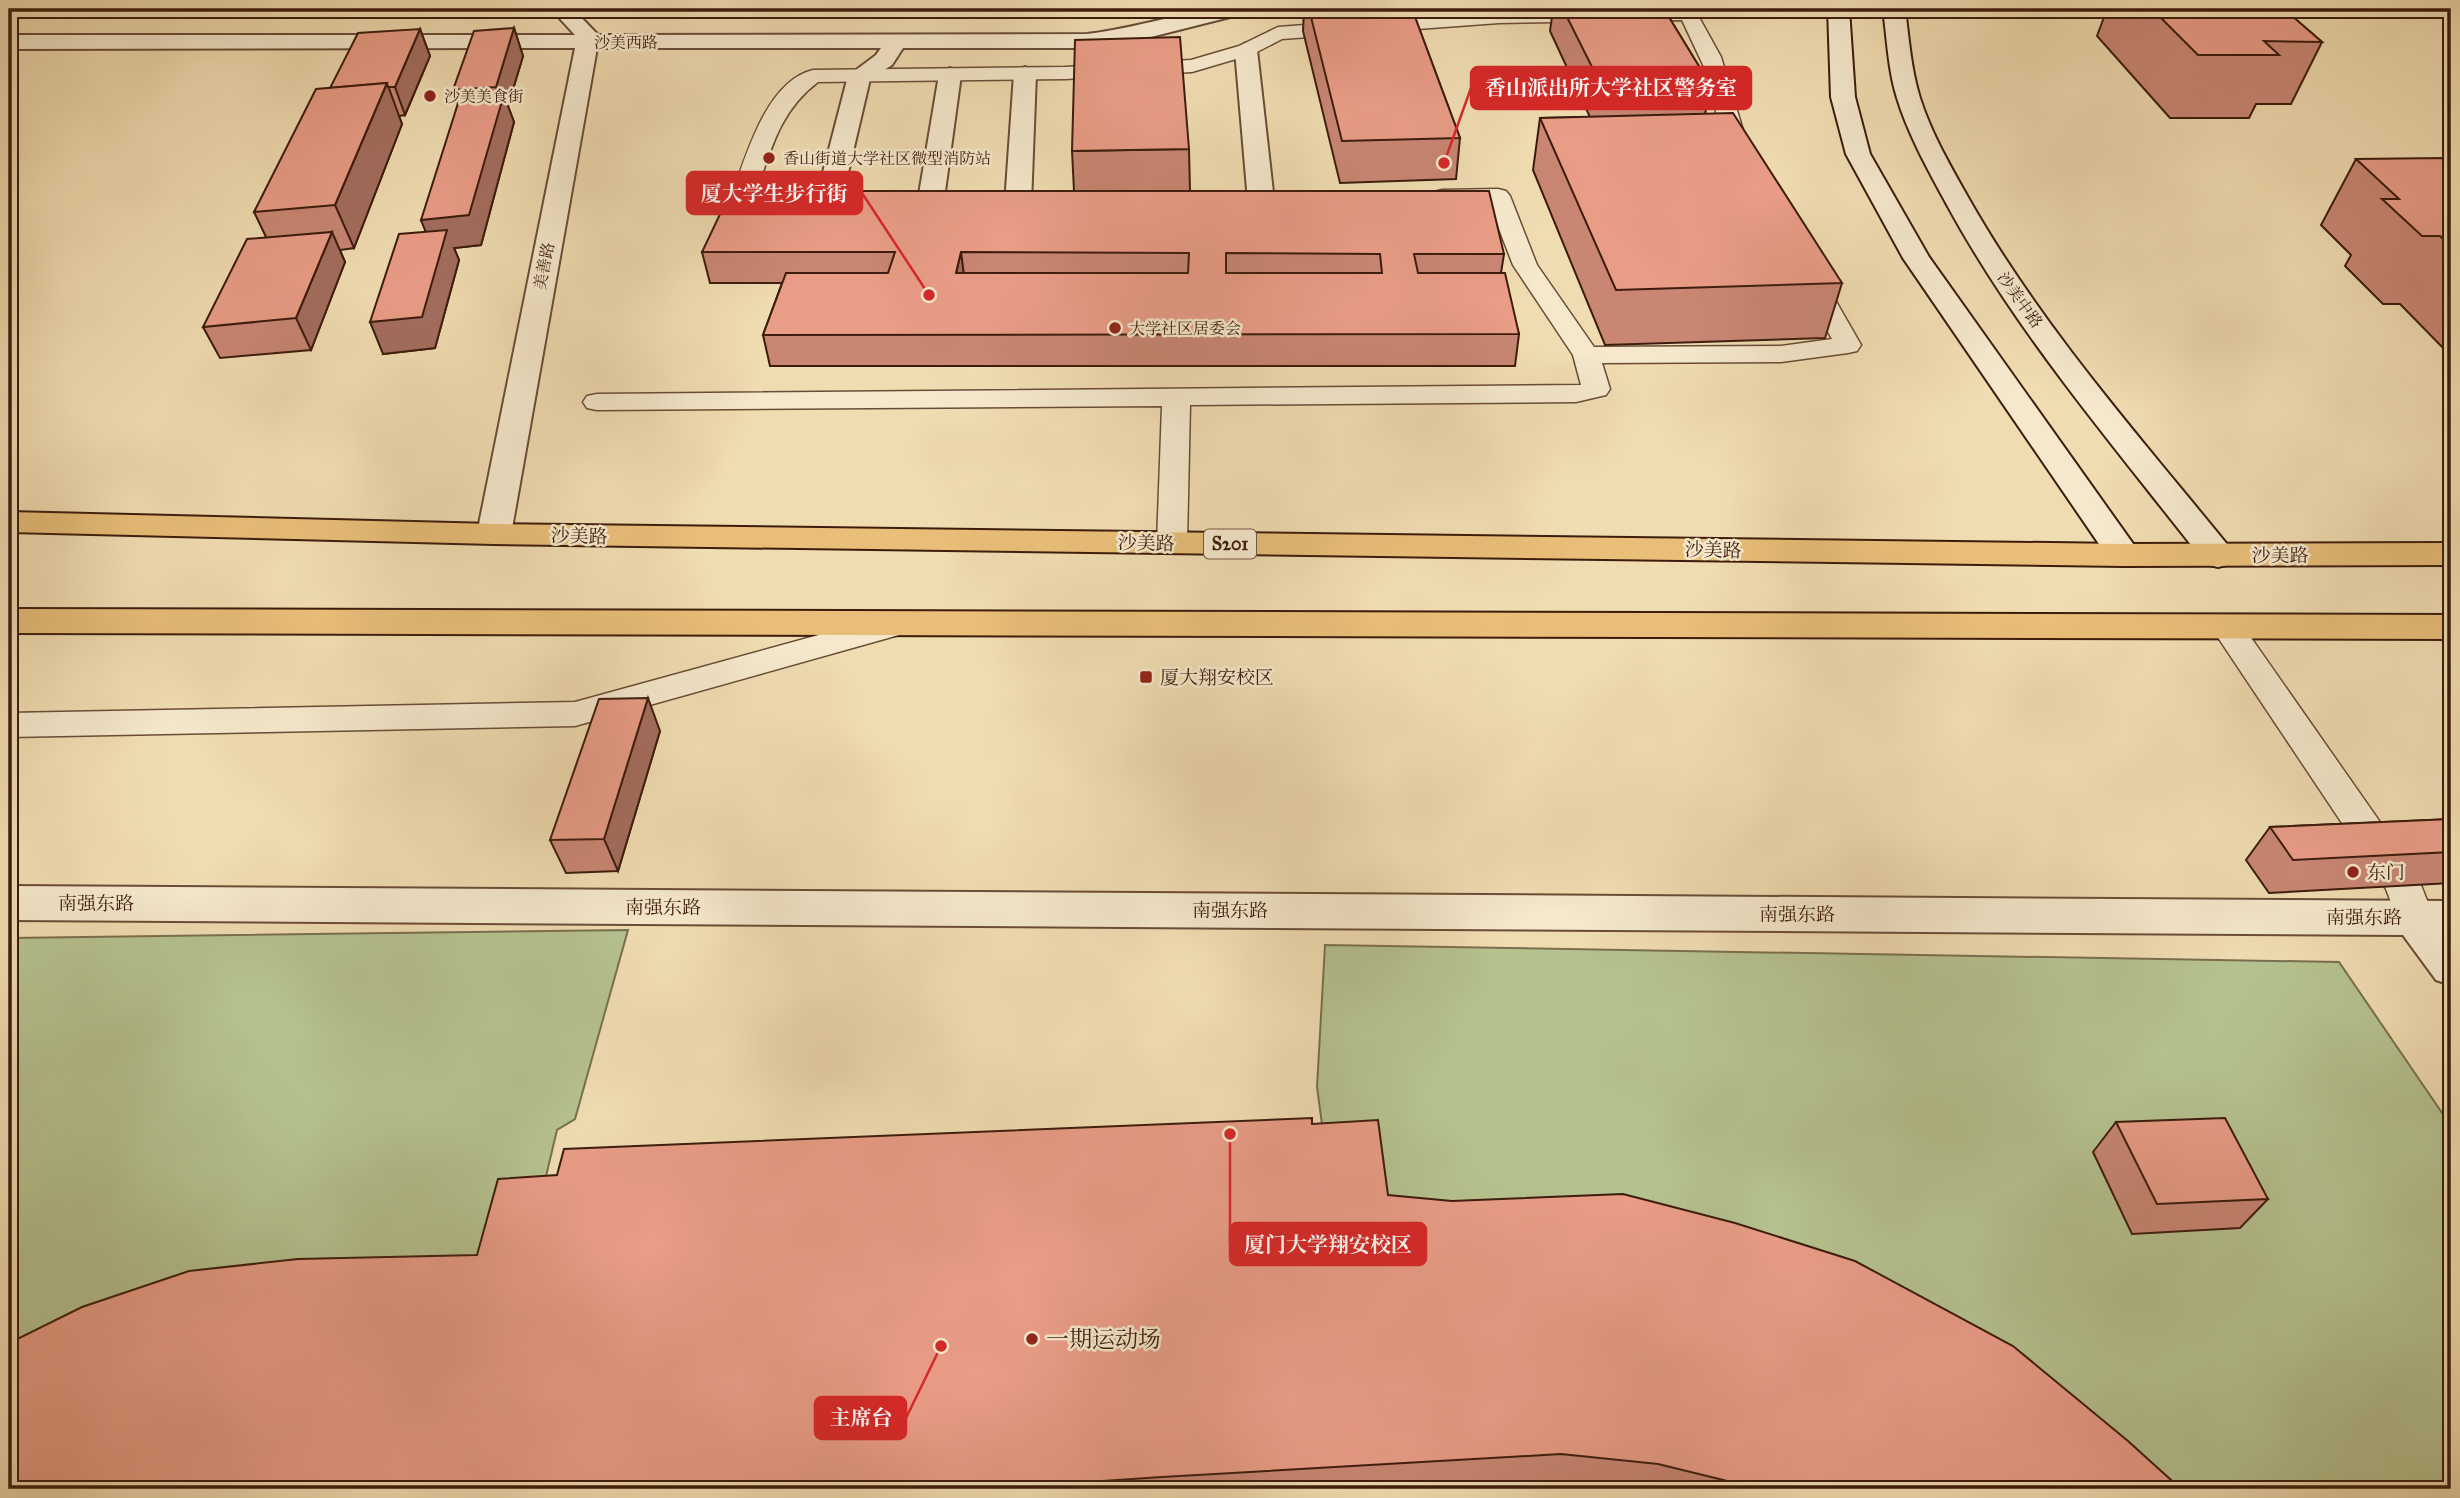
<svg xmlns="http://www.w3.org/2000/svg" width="2460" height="1498" font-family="'IM FELL Great Primer','Noto Serif SC',serif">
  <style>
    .green { fill: #b5c28f; stroke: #796f4e; stroke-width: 2 }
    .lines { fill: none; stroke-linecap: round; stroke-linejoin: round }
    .lane-casing { stroke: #6a4c36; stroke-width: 3 }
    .street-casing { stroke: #6a4c36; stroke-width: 4 }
    .secondary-casing { stroke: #3d1c0d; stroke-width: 4 }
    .primary-casing { stroke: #3d1c0d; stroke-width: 4 }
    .lane { fill: #f5e8cc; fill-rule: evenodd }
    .street { fill: #f5e8cc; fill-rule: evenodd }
    .secondary { fill: #f5e8cc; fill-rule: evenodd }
    .primary { fill: #e8be78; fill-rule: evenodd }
    .wall { fill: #c88673; stroke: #3d1c0d; stroke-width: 2 }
    .shaded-wall { fill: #a36d5e; stroke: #3d1c0d; stroke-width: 2 }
    .building { fill: #e99c86; stroke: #3d1c0d; stroke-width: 2; fill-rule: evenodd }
    .poi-dot { fill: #8f2418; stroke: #f5e8cc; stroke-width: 2.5 }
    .labels { text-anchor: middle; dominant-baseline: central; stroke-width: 5; stroke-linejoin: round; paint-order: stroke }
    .far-street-label { font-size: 16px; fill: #3d1c0d; stroke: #f5e8cc }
    .far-poi-label { font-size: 16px; fill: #3d1c0d; stroke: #f5e8cc; text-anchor: start }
    .shield { fill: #f5e8cc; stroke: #745946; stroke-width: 2 }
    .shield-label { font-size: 18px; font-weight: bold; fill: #3d1c0d }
    .street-label { font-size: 19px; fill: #3d1c0d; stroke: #f5e8cc }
    .poi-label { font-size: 19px; fill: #3d1c0d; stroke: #f5e8cc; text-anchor: start }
    .near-poi-label { font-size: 23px; fill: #3d1c0d; stroke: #f5e8cc; text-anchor: start }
    .leader { fill: none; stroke: #d62828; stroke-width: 2.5 }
    .callout-dot { fill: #d62828; stroke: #f5e8cc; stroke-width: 2.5 }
    .callout { fill: #d62828; stroke: #d62828; stroke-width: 2.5 }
    .callout-label { font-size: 21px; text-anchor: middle; font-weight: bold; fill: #fff }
  </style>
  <rect width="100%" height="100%" fill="#f0dcb1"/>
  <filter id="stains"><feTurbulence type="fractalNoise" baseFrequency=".00286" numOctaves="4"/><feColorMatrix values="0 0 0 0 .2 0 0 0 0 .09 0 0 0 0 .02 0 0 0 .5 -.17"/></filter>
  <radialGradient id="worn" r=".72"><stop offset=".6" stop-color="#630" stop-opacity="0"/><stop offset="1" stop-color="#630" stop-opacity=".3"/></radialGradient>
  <path class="green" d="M628,930L575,1119L557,1130L533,1231L1329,1176L1317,1087L1325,945L2339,962L2451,1126V1489H9V938Z"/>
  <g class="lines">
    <g class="lane-casing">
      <g id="lane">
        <path d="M1690,9L1695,10L1721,57L1751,157L1748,162H1732L1726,150L1705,69L1682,20L1499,23L1282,39L1253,54L1192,72L1065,79L818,82C777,113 770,155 753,201L775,203L779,208L775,213L731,214L727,209C743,167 763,82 813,70L1065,67L1191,60L1239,46L1278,27L1499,11Z"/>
        <path d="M1498,189L1506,191L1510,196L1537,265L1594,347L1781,346L1832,339L1797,275L1800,270H1818L1821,275L1861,345L1857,351L1848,353L1781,362L1602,363L1610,389L1606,395L1576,402L1190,405L1187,543L1183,550L1172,553L1161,550L1157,543L1162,406L597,410L587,408L583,402L587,396L597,394L1581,385L1573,355L1513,265L1489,203L1434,202L1430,197L1434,192L1442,190Z"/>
        <path d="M902,612L913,615L918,623L913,631L575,726L9,737V713L575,702Z"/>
        <path d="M2227,616L2238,619L2417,875L2434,918L2429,929L2415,933L2401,929L2386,889L2211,627L2216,619Z"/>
      </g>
    </g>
    <g class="street-casing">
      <g id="street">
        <path d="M551,9H573L598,35L1087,34C1141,28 1195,6 1250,9L1246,13L1127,43L1087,48H903L892,65L870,79L840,207L836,212H818L814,207L848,76L876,55L881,48H597L511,534L506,541L494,544L482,541L477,534L575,48L9,49V35H575Z"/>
        <path d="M1246,43L1257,50L1274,201L1270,206H1252L1248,201L1235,50Z"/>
        <path d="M1025,67L1036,74L1031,204L1027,209H1009L1005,204L1014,74Z"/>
        <path d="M950,68L961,75L943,206L939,211H921L917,206L939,75Z"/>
        <path d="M9,886L2451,901V985L2436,980L2403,935L9,920Z"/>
      </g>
    </g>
    <g class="secondary-casing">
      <g id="secondary">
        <path d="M1828,9H1849L1855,97L1870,154L1929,257L2141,555L2136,563L2124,566L2112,563L1903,258L1846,154L1831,97Z"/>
        <path d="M1883,9H1905C1909,39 1911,69 1920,98C1931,133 1951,167 1969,199C2041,326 2139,436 2230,548L2235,556L2230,564L2218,567L2206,564C2115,447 2017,334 1946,203C1928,170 1908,134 1897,98C1888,69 1887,38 1883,9Z"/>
      </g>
    </g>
    <g class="primary-casing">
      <g id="primary">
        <path d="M9,512L494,524L2124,544L2451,543V565L2124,566L494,544L9,532Z"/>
        <path d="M9,609L2451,615V639L9,633Z"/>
      </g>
    </g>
    <use href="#lane" class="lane"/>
    <use href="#street" class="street"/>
    <use href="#secondary" class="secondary"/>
    <use href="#primary" class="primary"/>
  </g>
  <g class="wall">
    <path d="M169,9H308L305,11L170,12Z"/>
    <path d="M322,9H517L513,13L323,12Z"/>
    <path d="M1304,9H1412L1460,138L1456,179L1340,183L1303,31Z"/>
    <path d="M1553,9H1664L1711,86L1705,114L1842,283L1825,338L1605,345L1533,170L1540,118L1590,117L1550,31Z"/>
    <path d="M2107,9H2284L2322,42L2291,104H2256L2249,118H2170L2097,36Z"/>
    <path d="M514,28L523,56L508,106L514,122L481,245L454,248L459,260L435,348L383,354L425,232L458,104L453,90Z"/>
    <path d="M420,29L430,56L405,115L399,116L402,124L354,248L340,250L345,262L311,350L220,358L203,327L266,237L254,212L330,88Z"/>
    <path d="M1189,149L1190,191L1504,254L1501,273L1519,334L1515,366H770L763,335L782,283H710L702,252L1074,191L1072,151Z"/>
    <path d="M2356,159L2451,164V354H2449L2400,304H2383L2345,266L2351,255L2321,225Z"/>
    <path d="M660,731L618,871L566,873L550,840Z"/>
    <path d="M2451,819V883L2269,893L2246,860L2270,827Z"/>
    <path d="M2116,1122L2268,1199L2240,1228L2132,1234L2093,1152Z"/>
    <path d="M1312,1124L1388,1195L2181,1489H9L477,1255Z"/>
  </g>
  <g class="shaded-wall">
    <path d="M514,28L523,56L508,106L514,122L481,245L454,248L459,260L435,348L383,354L370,322L433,250L421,220L501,103L496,87Z"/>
    <path d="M420,29L430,56L405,115L395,87Z"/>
    <path d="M387,83L402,124L354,248L335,205Z"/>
    <path d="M332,232L345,262L311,350L296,318Z"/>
    <path d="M961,252L965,283L956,273Z"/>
    <path d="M648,698L660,731L618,871L604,839Z"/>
  </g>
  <g class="building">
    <path d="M1309,9H1412L1460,138L1342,141Z"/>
    <path d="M1563,9H1664L1711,86L1603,89Z"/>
    <path d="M2152,9H2284L2322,42L2264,41L2279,55H2198Z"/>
    <path d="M514,28L496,87L453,90L474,31Z"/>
    <path d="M420,29L395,87H388L387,83L330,88L358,33Z"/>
    <path d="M1180,37L1189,149L1072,151L1075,40Z"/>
    <path d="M387,83L335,205L254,212L316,89Z"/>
    <path d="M504,94L469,215L421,220L460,97Z"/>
    <path d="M1733,113L1842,283L1616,290L1540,118Z"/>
    <path d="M2445,158L2451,164V246L2440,236H2422L2382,199H2399L2356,159Z"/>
    <path d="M731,191H1489L1504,254H1414L1418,273H1505L1519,334L763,335L786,273H888L895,252H702ZM961,252L1189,253L1188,273H956ZM1226,253L1380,254L1382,273H1226Z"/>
    <path d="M447,230L422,317L370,322L399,234Z"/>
    <path d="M332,232L296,318L203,327L247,239Z"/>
    <path d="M648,698L604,839L550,840L599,699Z"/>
    <path d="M2451,819V852L2293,860L2270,827Z"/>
    <path d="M1312,1118V1124L1378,1120L1388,1195L1452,1201L1623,1194L1735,1223L1855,1261L2013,1346L2128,1441L2181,1489H1760L1658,1464L1561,1454L1162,1477L984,1489H9V1343L82,1307L189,1271L298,1259L477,1255L498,1179L557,1175L564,1149Z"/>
    <path d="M2225,1118L2268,1199L2157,1204L2116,1122Z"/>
  </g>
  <g class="poi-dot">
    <circle cx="430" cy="96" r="7"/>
    <circle cx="769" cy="158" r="7"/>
    <circle cx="1115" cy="328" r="7"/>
    <rect x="1139" y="670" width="14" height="14" rx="3.5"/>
    <circle cx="2353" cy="872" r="7"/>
    <circle cx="1032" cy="1339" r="7"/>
  </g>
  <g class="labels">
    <g class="far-street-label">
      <text x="626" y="42">沙美西路</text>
      <text transform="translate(544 266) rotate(-79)">美善路</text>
      <text transform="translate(2020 300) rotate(54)">沙美中路</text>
    </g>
    <g class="far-poi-label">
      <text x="444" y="96">沙美美食街</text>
      <text x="783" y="158">香山街道大学社区微型消防站</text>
      <text x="1129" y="328">大学社区居委会</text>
    </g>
    <rect class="shield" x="1204" y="529.5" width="52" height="29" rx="5"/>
    <g class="shield-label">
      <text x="1230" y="544">S201</text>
    </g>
    <g class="street-label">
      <text transform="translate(579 536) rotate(1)">沙美路</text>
      <text transform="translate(1146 543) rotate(1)">沙美路</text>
      <text transform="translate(1713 550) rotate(1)">沙美路</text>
      <text x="2280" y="555">沙美路</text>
      <text x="96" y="903">南强东路</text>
      <text x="663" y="907">南强东路</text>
      <text x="1230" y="910">南强东路</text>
      <text x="1797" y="914">南强东路</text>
      <text x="2364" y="917">南强东路</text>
    </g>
    <g class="poi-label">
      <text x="1160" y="677">厦大翔安校区</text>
      <text x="2367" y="872">东门</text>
    </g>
    <g class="near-poi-label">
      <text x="1046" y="1339">一期运动场</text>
    </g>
  </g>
  <path class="leader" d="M1444 163L1471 88M929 295L862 193M1230 1134L1230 1244M941 1346L906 1418"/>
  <g class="callout-dot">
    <circle cx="1444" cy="163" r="7"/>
    <circle cx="929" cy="295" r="7"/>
    <circle cx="1230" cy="1134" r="7"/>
    <circle cx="941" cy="1346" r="7"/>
  </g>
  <g class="callout">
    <rect x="1471" y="67" width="280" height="42" rx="7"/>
    <rect x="687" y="172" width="175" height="42" rx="7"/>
    <rect x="1230" y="1223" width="196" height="42" rx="7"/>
    <rect x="815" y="1397" width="91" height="42" rx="7"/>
  </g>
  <g class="callout-label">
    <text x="1611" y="95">香山派出所大学社区警务室</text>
    <text x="774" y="201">厦大学生步行街</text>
    <text x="1328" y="1252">厦门大学翔安校区</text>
    <text x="861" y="1425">主席台</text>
  </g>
  <rect width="2460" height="1498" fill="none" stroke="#f0dcb1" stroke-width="35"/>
  <rect x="10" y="10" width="2439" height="1477" fill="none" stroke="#3d1c0d" stroke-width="3.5"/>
  <rect x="18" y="18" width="2425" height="1463" fill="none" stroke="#3d1c0d" stroke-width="2"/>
  <rect width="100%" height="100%" filter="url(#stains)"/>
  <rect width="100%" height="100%" fill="url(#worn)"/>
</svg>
